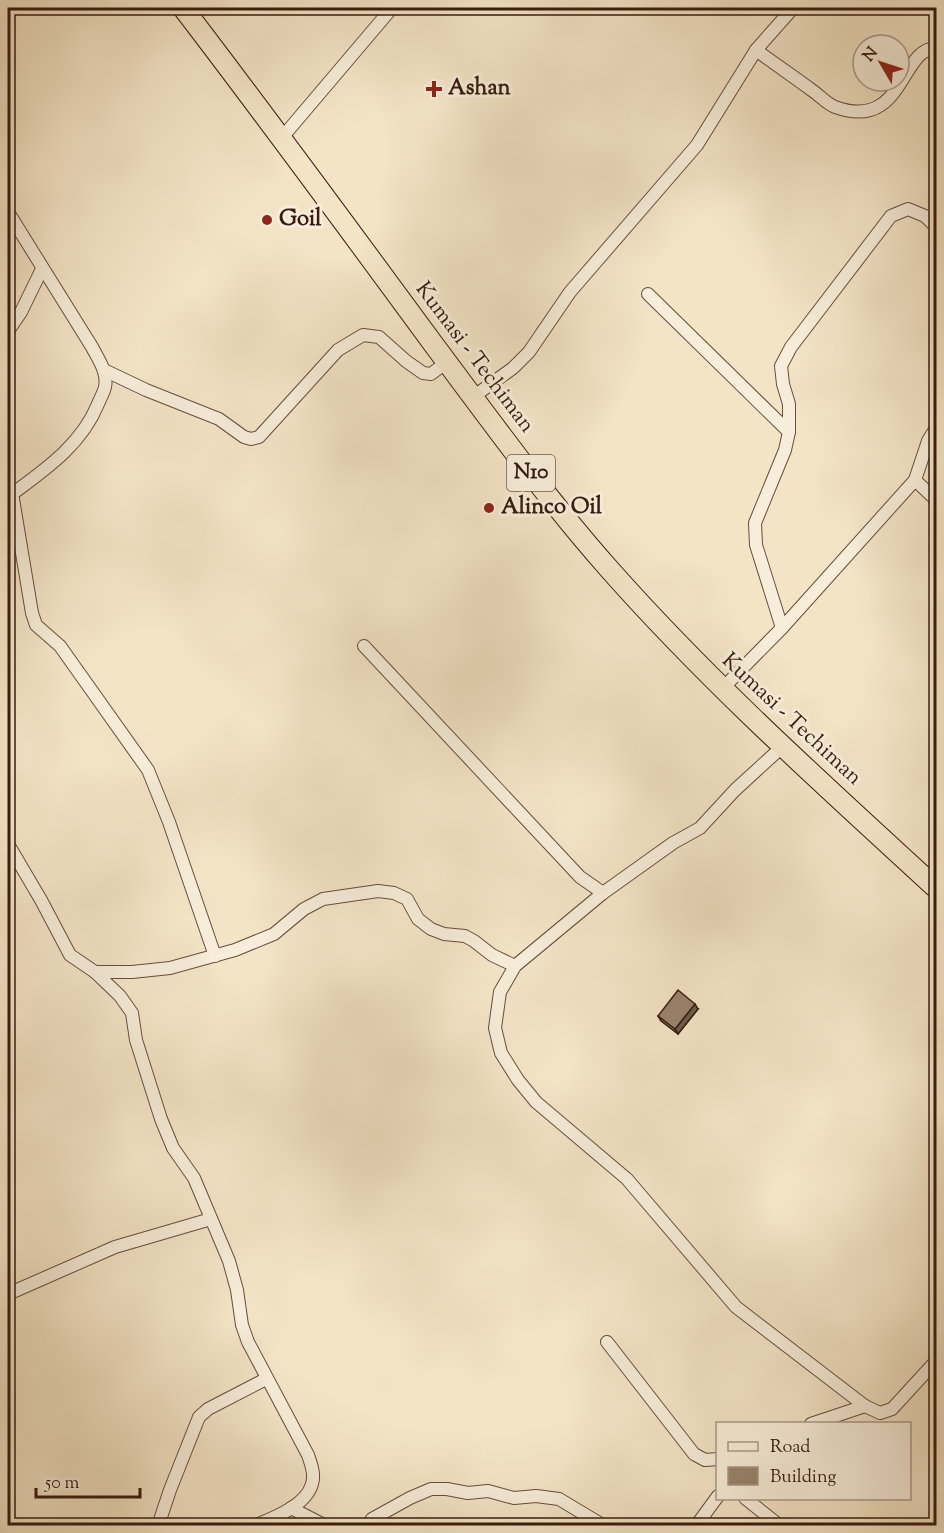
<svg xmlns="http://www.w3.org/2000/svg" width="944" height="1533" font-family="'Sorts Mill Goudy',serif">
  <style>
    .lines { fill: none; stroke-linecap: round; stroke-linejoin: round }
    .minor-casing { stroke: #664d3d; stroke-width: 14 }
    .trunk-casing { stroke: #371b0f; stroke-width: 22 }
    .minor { stroke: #f7edda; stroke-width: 12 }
    .trunk { stroke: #f3e4c6; stroke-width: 20 }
    .wall { fill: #84725f; stroke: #371b0f; stroke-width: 1.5 }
    .shaded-wall { fill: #6b5c4d; stroke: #371b0f; stroke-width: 1.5 }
    .building { fill: #99846e; stroke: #371b0f; stroke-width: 1.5 }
    .poi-dot { fill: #8f2418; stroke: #f7edda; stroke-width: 2 }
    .labels { text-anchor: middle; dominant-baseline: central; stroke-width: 6; stroke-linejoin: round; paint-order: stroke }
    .shield { fill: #f7edda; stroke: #715a4c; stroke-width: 1.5 }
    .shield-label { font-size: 21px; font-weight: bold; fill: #371b0f }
    .poi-label { font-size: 22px; font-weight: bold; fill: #371b0f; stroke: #f7edda; text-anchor: start }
    .street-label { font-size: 22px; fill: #371b0f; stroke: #f7edda }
  </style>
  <rect width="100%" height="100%" fill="#f3e4c6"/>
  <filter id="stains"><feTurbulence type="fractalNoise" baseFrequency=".00333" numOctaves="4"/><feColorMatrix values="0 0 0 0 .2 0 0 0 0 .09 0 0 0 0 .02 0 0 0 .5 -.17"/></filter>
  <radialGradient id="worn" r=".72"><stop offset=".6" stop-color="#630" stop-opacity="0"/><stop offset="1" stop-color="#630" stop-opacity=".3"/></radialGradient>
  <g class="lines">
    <g class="minor-casing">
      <g id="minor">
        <path d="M756,50C775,64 794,77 813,91C820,96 827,104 835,107C904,132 900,48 936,48"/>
        <path d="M280,140L392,8"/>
        <path d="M8,212L92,347C98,359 108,372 105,387C104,392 100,399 98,404C81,446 43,471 8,497"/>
        <path d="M648,294L789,432"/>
        <path d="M8,331L21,312L42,269"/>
        <path d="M104,370L146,390L219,419L244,437L251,439L259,437L338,350L363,335L379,337L406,361L423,373L431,374L447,362"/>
        <path d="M473,397L513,368L529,352L570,292L697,145L756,50L793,8"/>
        <path d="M915,480L936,500"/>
        <path d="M12,493L32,613L36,625L60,646L148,770L169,822L215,956"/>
        <path d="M782,628L756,545L755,523L785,450L789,432V404L783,384L781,366L791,347L891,216L908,209L925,216L936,227"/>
        <path d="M364,646L580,877L603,893"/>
        <path d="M722,689L782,628L915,480L928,441L936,428"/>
        <path d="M782,747L735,790L700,828L673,843L603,893L515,966L500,992L495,1028L501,1053L518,1080L536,1102L627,1179L736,1307L865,1406L880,1413L892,1409L936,1361"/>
        <path d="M8,844L41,900L70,955L95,972L120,996L132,1013L136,1040L161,1119L173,1148L194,1178L229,1261L237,1290L242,1325L248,1342L308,1455C311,1464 315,1474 312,1484C306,1506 273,1518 254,1526"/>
        <path d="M95,972H132L170,968L235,950L274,934L304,909L323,899L378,891L394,893L407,899L418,919L431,929L444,934L465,936L474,941L492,955L515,966"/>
        <path d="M8,1294L115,1247L211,1219"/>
        <path d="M607,1342L694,1454L705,1460L718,1459"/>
        <path d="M811,1424L865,1406"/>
        <path d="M745,1498L780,1526"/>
        <path d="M291,1508L326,1526"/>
        <path d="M158,1526L170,1490L199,1417L208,1409L266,1379"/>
        <path d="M367,1526L372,1519L410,1498L431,1489H447L468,1493L488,1491L514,1498L536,1496L559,1499L604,1526"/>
        <path d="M696,1526L718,1496"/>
      </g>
    </g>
    <g class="trunk-casing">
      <path id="trunk" d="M183,8C268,119 351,232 434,345C491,421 547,499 610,570C711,684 824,785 936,888"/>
    </g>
    <use href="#minor" class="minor"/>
    <use href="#trunk" class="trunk"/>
  </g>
  <path class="wall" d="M698,1009L678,1034L661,1021L658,1016Z"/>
  <path class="shaded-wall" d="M695,1004L698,1009L678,1034L675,1029Z"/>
  <path class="building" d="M678,990L695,1004L675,1029L658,1016Z"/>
  <g class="poi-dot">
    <path d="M431 80h6v6h6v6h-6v6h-6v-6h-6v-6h6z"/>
    <circle cx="267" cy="220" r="6"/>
    <circle cx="489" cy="508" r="6"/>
  </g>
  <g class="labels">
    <rect class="shield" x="507" y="455" width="48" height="36" rx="4.5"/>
    <g class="shield-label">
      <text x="531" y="473">N10</text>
    </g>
    <g class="poi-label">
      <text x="448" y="89">Ashan</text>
      <text x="279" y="220">Goil</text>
      <text x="501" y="508">Alinco Oil</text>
    </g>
    <g class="street-label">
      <text transform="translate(474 358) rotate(53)">Kumasi - Techiman</text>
      <text transform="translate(791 720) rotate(43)">Kumasi - Techiman</text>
    </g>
  </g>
  <rect width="944" height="1533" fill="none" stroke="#f3e4c6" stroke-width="30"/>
  <rect x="9" y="9" width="926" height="1515" fill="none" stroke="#371b0f" stroke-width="3"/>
  <rect x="15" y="15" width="914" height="1503" fill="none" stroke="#371b0f" stroke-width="1.5"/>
  <rect x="716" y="1422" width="195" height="78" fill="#f7edda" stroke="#aa9989" stroke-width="1.5"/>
  <rect x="728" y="1442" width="30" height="9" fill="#f7edda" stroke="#aa9989" stroke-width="1.5"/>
  <text x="770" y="1452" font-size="18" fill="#371b0f">Road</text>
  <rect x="728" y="1467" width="30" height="18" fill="#99846e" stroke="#aa9989" stroke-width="1.5"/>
  <text x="770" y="1482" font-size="18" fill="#371b0f">Building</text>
  <g transform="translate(881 63) rotate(309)"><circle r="28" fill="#f7edda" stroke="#aa9989" stroke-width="1.5"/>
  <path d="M0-4.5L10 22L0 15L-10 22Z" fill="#8f2418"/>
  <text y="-9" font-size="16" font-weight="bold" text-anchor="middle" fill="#371b0f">N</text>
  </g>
  <path d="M36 1488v9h104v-9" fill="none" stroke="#371b0f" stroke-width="3"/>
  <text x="45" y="1488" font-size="18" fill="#371b0f" stroke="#f7edda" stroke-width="4.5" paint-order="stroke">50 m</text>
  <rect width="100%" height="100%" filter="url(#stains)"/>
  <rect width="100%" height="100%" fill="url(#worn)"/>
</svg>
